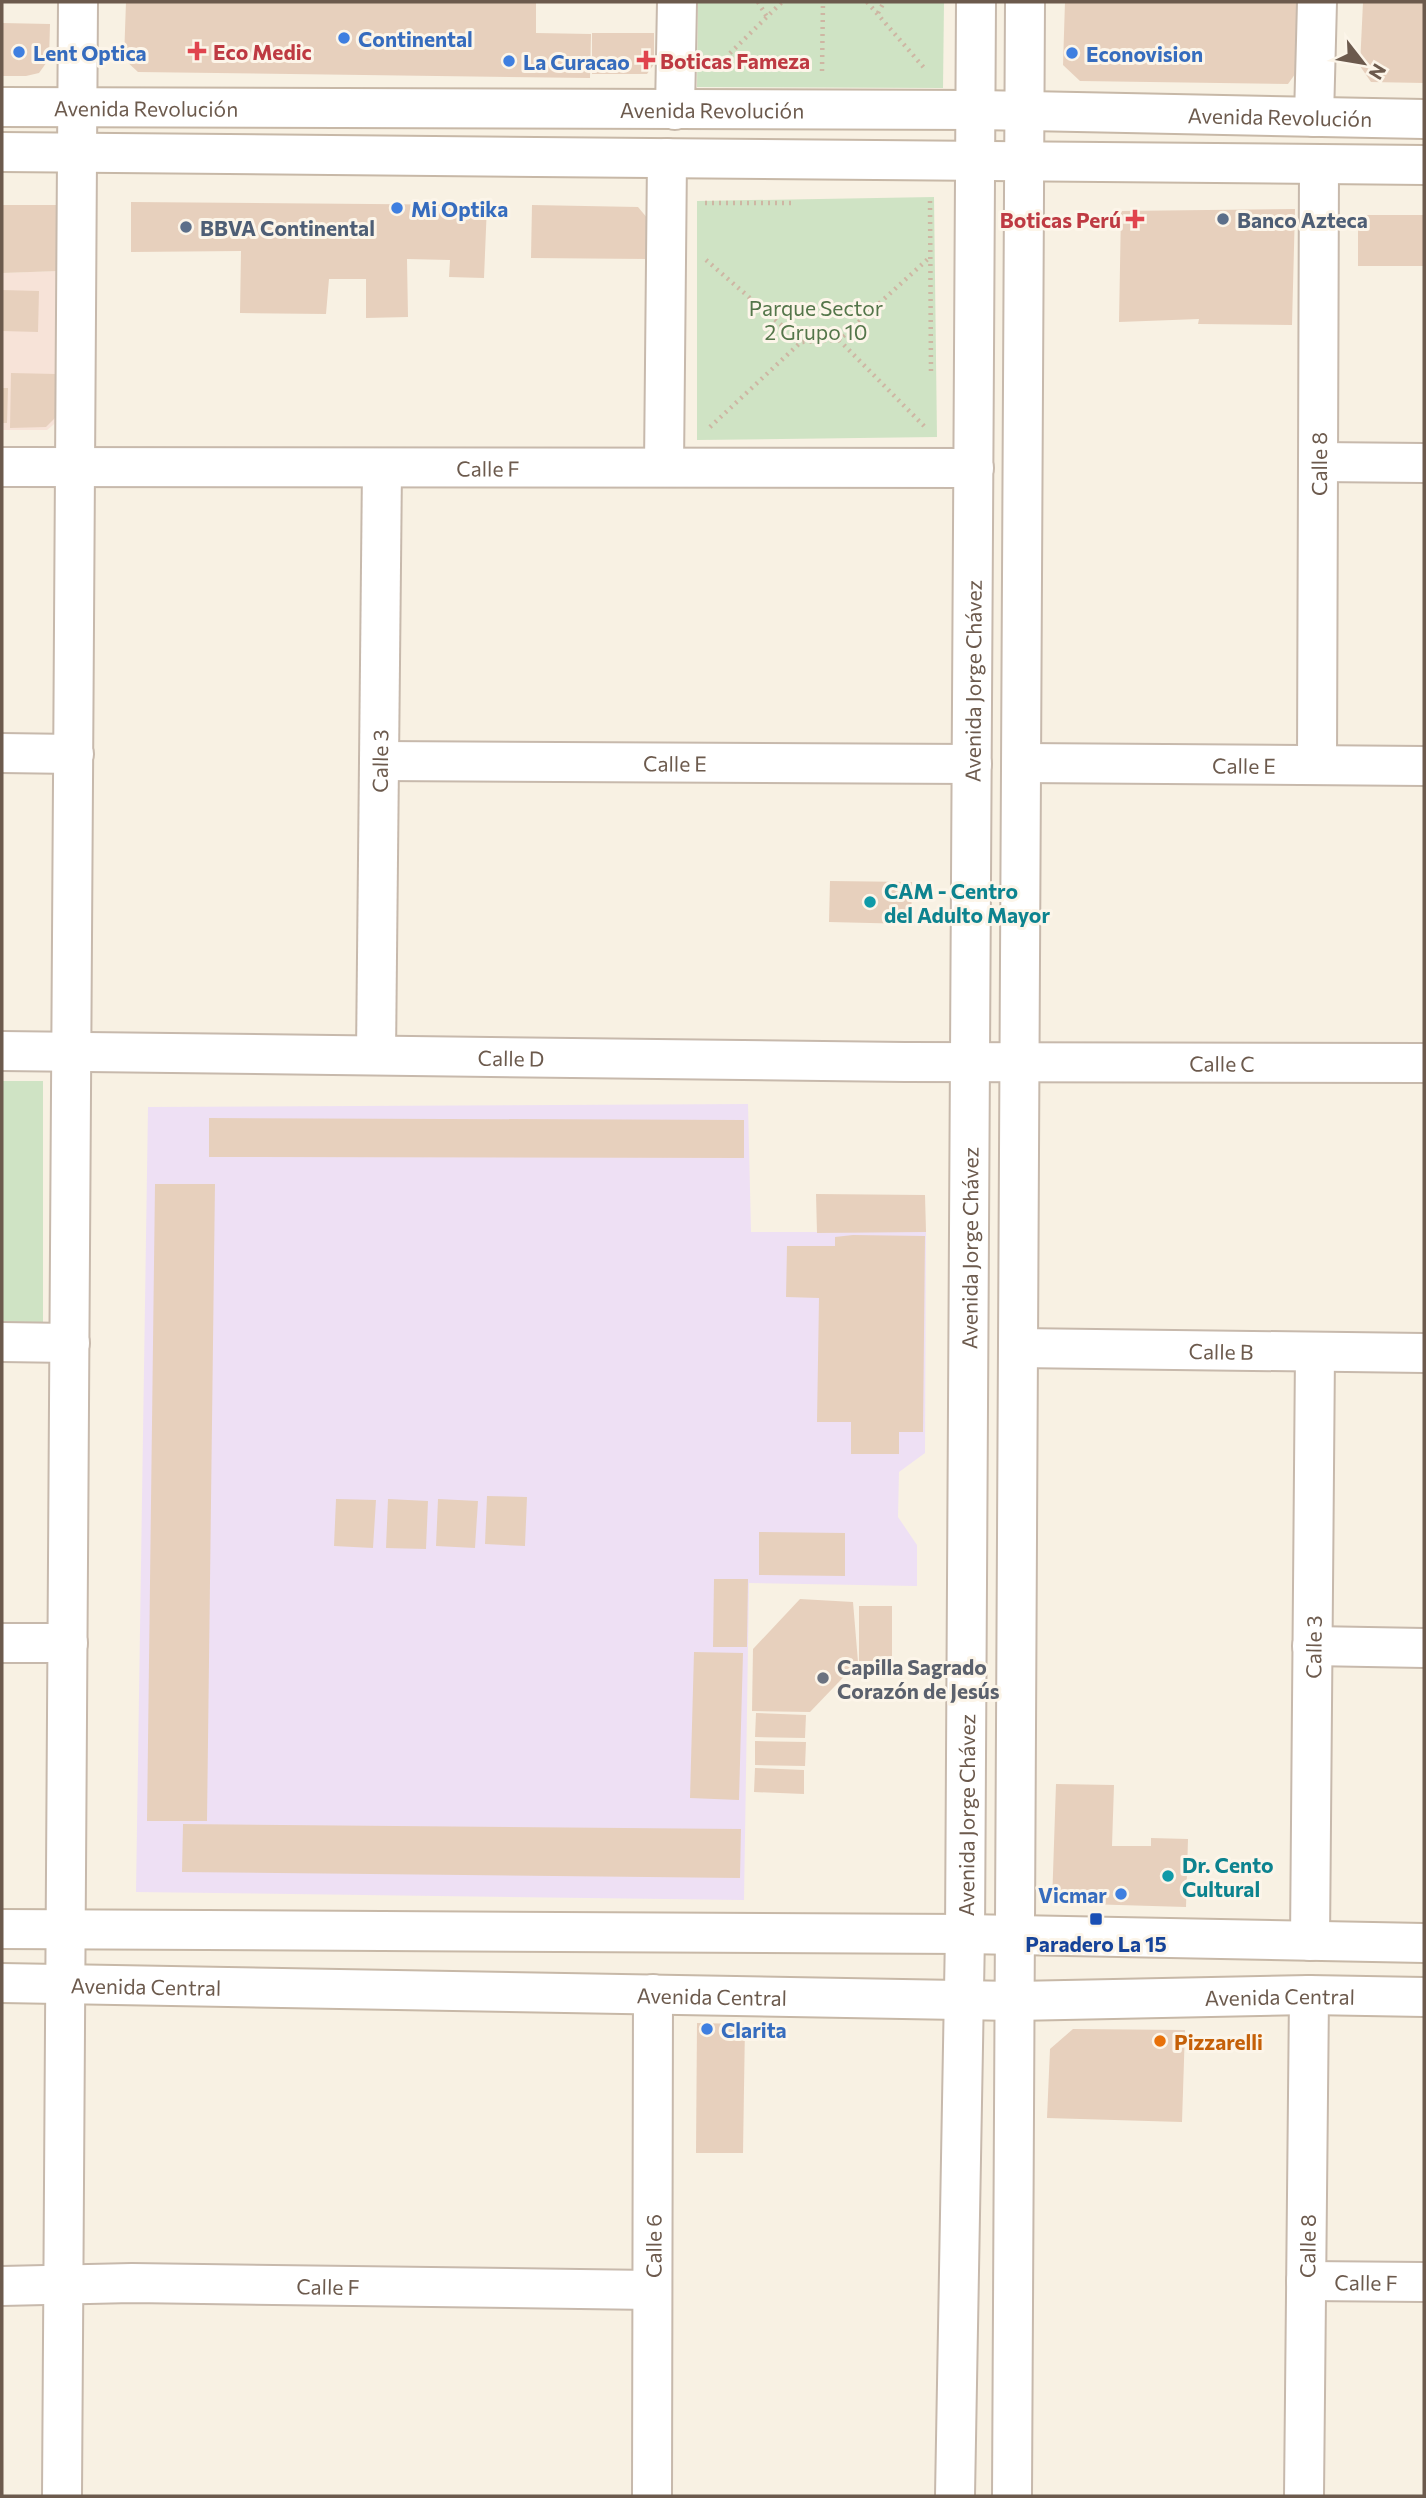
<svg xmlns="http://www.w3.org/2000/svg" width="1426" height="2498" font-family="Commissioner,sans-serif">
  <style>
    .commercial { fill: #f7e3d8 }
    .education { fill: #eee0f4 }
    .green { fill: #cfe3c4 }
    .building { fill: #e7d0bd }
    .lines { fill: none; stroke-linecap: round; stroke-linejoin: round }
    .street-casing { stroke: #c7b9ac; stroke-width: 42 }
    .secondary-casing { stroke: #c7b8a7; stroke-width: 42 }
    .path { stroke: #ceb6a3; stroke-width: 4.5; stroke-dasharray: 2 5; stroke-linecap: butt }
    .street { stroke: #fff; stroke-width: 38 }
    .secondary { stroke: #fff; stroke-width: 38 }
    .shop-dot { fill: #3f7fe0; stroke: #fcf5e9; stroke-width: 2.5 }
    .health-dot { fill: #e0444e; stroke: #fcf5e9; stroke-width: 2.5 }
    .service-dot { fill: #5c6f8a; stroke: #fcf5e9; stroke-width: 2.5 }
    .culture-dot { fill: #0f9aa8; stroke: #fcf5e9; stroke-width: 2.5 }
    .worship-dot { fill: #6b7280; stroke: #fcf5e9; stroke-width: 2.5 }
    .transit-dot { fill: #1a4fb4; stroke: #fcf5e9; stroke-width: 2.5 }
    .food-dot { fill: #e8710a; stroke: #fcf5e9; stroke-width: 2.5 }
    .labels { text-anchor: middle; dominant-baseline: central; stroke-width: 6; stroke-linejoin: round; paint-order: stroke }
    .shop-label { font-size: 21px; font-weight: bold; fill: #366cbe; stroke: #fcf5e9; text-anchor: start }
    .health-label { font-size: 21px; font-weight: bold; fill: #be3a42; stroke: #fcf5e9; text-anchor: start }
    .street-label { font-size: 21px; fill: #6c5a4d; stroke: #fcf5e9 }
    .service-label { font-size: 21px; font-weight: bold; fill: #4e5e75; stroke: #fcf5e9; text-anchor: start }
    .park-label { font-size: 21px; fill: #54764a; stroke: #fcf5e9 }
    .culture-label { font-size: 21px; font-weight: bold; fill: #0d838f; stroke: #fcf5e9; text-anchor: start }
    .worship-label { font-size: 21px; font-weight: bold; fill: #5b616d; stroke: #fcf5e9; text-anchor: start }
    .transit-label { font-size: 21px; font-weight: bold; fill: #164399; stroke: #fcf5e9 }
    .food-label { font-size: 21px; font-weight: bold; fill: #c56008; stroke: #fcf5e9; text-anchor: start }
  </style>
  <rect width="100%" height="100%" fill="#f8f1e3"/>
  <path class="commercial" d="M59,271L60,419L47,430H2V273Z"/>
  <path class="education" d="M748,1104L751,1232H926L925,1453L899,1472L898,1517L917,1545V1586L749,1583L744,1900L136,1892L148,1107Z"/>
  <g class="green">
    <path d="M698,2H944L943,88L697,87Z"/>
    <path d="M934,197L937,437L697,440V201Z"/>
    <rect x="2" y="1081" width="41" height="250"/>
  </g>
  <g class="building">
    <path d="M126,2H536V33L591,34L590,78L138,72L124,59Z"/>
    <path d="M1065,2H1299L1298,70L1288,84L1080,81L1063,65Z"/>
    <path d="M1363,2H1424V83L1371,82L1360,66Z"/>
    <path d="M2,23L50,24L49,59L39,73L26,76H2Z"/>
    <path d="M592,33H654V64L647,74H592Z"/>
    <path d="M131,202L487,205L484,278L449,277L450,260L407,259L408,317L366,318V279H329L326,314L240,313L241,251L131,252Z"/>
    <path d="M2,205H57L59,271L2,273Z"/>
    <path d="M532,205L638,207L648,219L647,259L531,258Z"/>
    <path d="M1295,209L1292,325L1198,324L1199,319L1119,322L1121,211Z"/>
    <rect x="1358" y="215" width="66" height="51"/>
    <path d="M2,290L39,291L38,332L2,331Z"/>
    <path d="M11,373L56,374V417L46,427L10,428Z"/>
    <path d="M2,388H8L7,423H2Z"/>
    <path d="M830,881L912,882L911,924L829,922Z"/>
    <path d="M209,1118L744,1120V1158L209,1157Z"/>
    <path d="M155,1184H215L207,1821H147Z"/>
    <path d="M816,1194L925,1195L926,1232L817,1233Z"/>
    <path d="M853,1235L925,1236L923,1432H899V1454H851V1422H817L819,1298L786,1297L787,1246H835V1237Z"/>
    <path d="M487,1496L527,1497L525,1546L485,1544Z"/>
    <path d="M336,1499L376,1500L373,1548L334,1546Z"/>
    <path d="M388,1499L428,1501L426,1549L386,1548Z"/>
    <path d="M438,1499L478,1501L475,1548L436,1546Z"/>
    <path d="M759,1532L845,1533V1576L759,1575Z"/>
    <path d="M714,1579H748L747,1647H713Z"/>
    <path d="M800,1599L853,1602L858,1662L810,1712L752,1711L753,1649Z"/>
    <rect x="859" y="1606" width="33" height="55"/>
    <path d="M694,1652L743,1653L739,1800L690,1798Z"/>
    <path d="M756,1713L806,1715L805,1738L755,1737Z"/>
    <path d="M755,1741L806,1742L805,1766L755,1765Z"/>
    <path d="M755,1768L804,1770V1794L754,1792Z"/>
    <path d="M1056,1784L1114,1785L1112,1846H1151V1838L1188,1839L1186,1907L1052,1903Z"/>
    <path d="M183,1824L741,1829L740,1878L182,1872Z"/>
    <path d="M697,2023L745,2024L743,2153H696Z"/>
    <path d="M1073,2029L1185,2030L1182,2122L1047,2118L1050,2049Z"/>
  </g>
  <g class="lines">
    <g class="street-casing">
      <g id="street">
        <path d="M675,110L677,2"/>
        <path d="M1314,117L1317,2"/>
        <path d="M1318,462L1424,463"/>
        <path id="s1" d="M2,467L974,468"/>
        <path d="M664,467L667,158"/>
        <path d="M2,753L74,754"/>
        <path id="s2" d="M379,761L972,764"/>
        <path id="s3" d="M1022,763L1424,766"/>
        <path id="s4" d="M1317,765L1319,164"/>
        <path id="s5" d="M2,1051L905,1062L1424,1063"/>
        <path id="s6" d="M376,1055L382,468"/>
        <path d="M2,1342L70,1343"/>
        <path id="s7" d="M1018,1348L1424,1353"/>
        <path d="M2,1643H68"/>
        <path d="M1312,1646L1424,1648"/>
        <path id="s8" d="M1310,1941L1315,1352"/>
        <path id="s9" d="M1306,2281L1424,2282"/>
        <path id="s10" d="M2,2286L132,2283L652,2290"/>
        <path d="M62,2496L78,2"/>
        <path id="s11" d="M652,2496L653,1994"/>
        <path id="s12" d="M955,2496L965,1934L976,2"/>
        <path d="M1012,2496L1025,2"/>
        <path id="s13" d="M1304,2496L1309,1995"/>
      </g>
    </g>
    <g class="secondary-casing">
      <g id="secondary">
        <path id="s14" d="M2,107L976,110L1424,119"/>
        <path d="M2,152L1424,165"/>
        <path d="M2,1929L965,1934L1424,1943"/>
        <path id="s15" d="M2,1983L1015,2001L1309,1995L1424,1997"/>
      </g>
    </g>
    <g class="path">
      <path d="M758,2L767,17"/>
      <path d="M867,2L926,70"/>
      <path d="M878,13L884,2"/>
      <path d="M715,68L782,2"/>
      <path d="M822,71L823,2"/>
      <path d="M930,201L931,374"/>
      <path d="M705,203H794"/>
      <path d="M706,260L801,342"/>
      <path d="M839,340L927,429"/>
      <path d="M710,427L801,342L839,340L929,258"/>
    </g>
    <use href="#street" class="street"/>
    <use href="#secondary" class="secondary"/>
  </g>
  <g class="shop-dot">
    <circle cx="344" cy="38" r="7"/>
    <circle cx="19" cy="52" r="7"/>
    <circle cx="1072" cy="53" r="7"/>
    <circle cx="509" cy="61" r="7"/>
    <circle cx="397" cy="208" r="7"/>
    <circle cx="1121" cy="1894" r="7"/>
    <circle cx="707" cy="2029" r="7"/>
  </g>
  <g class="health-dot">
    <path d="M193.5 40.5h7v7h7v7h-7v7h-7v-7h-7v-7h7z"/>
    <path d="M642.5 49.5h7v7h7v7h-7v7h-7v-7h-7v-7h7z"/>
    <path d="M1131.5 208.5h7v7h7v7h-7v7h-7v-7h-7v-7h7z"/>
  </g>
  <g class="service-dot">
    <circle cx="1223" cy="219" r="7"/>
    <circle cx="186" cy="227" r="7"/>
  </g>
  <g class="culture-dot">
    <circle cx="870" cy="902" r="7"/>
    <circle cx="1168" cy="1876" r="7"/>
  </g>
  <circle class="worship-dot" cx="823" cy="1678" r="7"/>
  <rect class="transit-dot" x="1089" y="1912" width="14" height="14" rx="3.5"/>
  <circle class="food-dot" cx="1160" cy="2041" r="7"/>
  <g class="labels">
    <g class="shop-label">
      <text x="358" y="38">Continental</text>
      <text x="33" y="52">Lent Optica</text>
      <text x="1086" y="53">Econovision</text>
      <text x="523" y="61">La Curacao</text>
      <text x="411" y="208">Mi Optika</text>
      <text x="1107" y="1894" text-anchor="end">Vicmar</text>
      <text x="721" y="2029">Clarita</text>
    </g>
    <g class="health-label">
      <text x="213" y="51">Eco Medic</text>
      <text x="660" y="60">Boticas Fameza</text>
      <text x="1121" y="219" text-anchor="end">Boticas Perú</text>
    </g>
    <g class="street-label">
      <text stroke="none"><textPath href="#s14" startOffset="144">Avenida Revolución</textPath></text>
      <text stroke="none"><textPath href="#s14" startOffset="710">Avenida Revolución</textPath></text>
      <text stroke="none"><textPath href="#s14" startOffset="1278">Avenida Revolución</textPath></text>
      <text stroke="none"><textPath href="#s4" startOffset="301">Calle 8</textPath></text>
      <text stroke="none"><textPath href="#s1" startOffset="486">Calle F</textPath></text>
      <text stroke="none"><textPath href="#s12" startOffset="1815">Avenida Jorge Chávez</textPath></text>
      <text stroke="none"><textPath href="#s6" startOffset="294">Calle 3</textPath></text>
      <text stroke="none"><textPath href="#s2" startOffset="296">Calle E</textPath></text>
      <text stroke="none"><textPath href="#s3" startOffset="222">Calle E</textPath></text>
      <text stroke="none"><textPath href="#s5" startOffset="509">Calle D</textPath></text>
      <text stroke="none"><textPath href="#s5" startOffset="1220">Calle C</textPath></text>
      <text stroke="none"><textPath href="#s12" startOffset="1248">Avenida Jorge Chávez</textPath></text>
      <text stroke="none"><textPath href="#s7" startOffset="203">Calle B</textPath></text>
      <text stroke="none"><textPath href="#s8" startOffset="294">Calle 3</textPath></text>
      <text stroke="none"><textPath href="#s12" startOffset="681">Avenida Jorge Chávez</textPath></text>
      <text stroke="none"><textPath href="#s15" startOffset="144">Avenida Central</textPath></text>
      <text stroke="none"><textPath href="#s15" startOffset="710">Avenida Central</textPath></text>
      <text stroke="none"><textPath href="#s15" startOffset="1278">Avenida Central</textPath></text>
      <text stroke="none"><textPath href="#s11" startOffset="250">Calle 6</textPath></text>
      <text stroke="none"><textPath href="#s13" startOffset="250">Calle 8</textPath></text>
      <text stroke="none"><textPath href="#s9" startOffset="60">Calle F</textPath></text>
      <text stroke="none"><textPath href="#s10" startOffset="326">Calle F</textPath></text>
    </g>
    <g class="service-label">
      <text x="1237" y="219">Banco Azteca</text>
      <text x="200" y="227">BBVA Continental</text>
    </g>
    <g class="park-label">
      <text x="816" y="307">Parque Sector<tspan x="816" dy="24">2 Grupo 10</tspan></text>
    </g>
    <g class="culture-label">
      <text x="884" y="890">CAM - Centro<tspan x="884" dy="24">del Adulto Mayor</tspan></text>
      <text x="1182" y="1864">Dr. Cento<tspan x="1182" dy="24">Cultural</tspan></text>
    </g>
    <g class="worship-label">
      <text x="837" y="1666">Capilla Sagrado<tspan x="837" dy="24">Corazón de Jesús</tspan></text>
    </g>
    <g class="transit-label">
      <text x="1096" y="1943">Paradero La 15</text>
    </g>
    <g class="food-label">
      <text x="1174" y="2041">Pizzarelli</text>
    </g>
  </g>
  <rect width="1426" height="2498" fill="none" stroke="#6c5a4d" stroke-width="7"/>
  <g transform="translate(1363 63) rotate(121)" stroke="#fcf5e9" stroke-width="5" paint-order="stroke">
  <path d="M0-5L12 26L0 18L-12 26Z" fill="#6c5a4d"/>
  <text y="-10" font-size="19" font-weight="bold" text-anchor="middle" fill="#6c5a4d">N</text>
  </g>
</svg>
